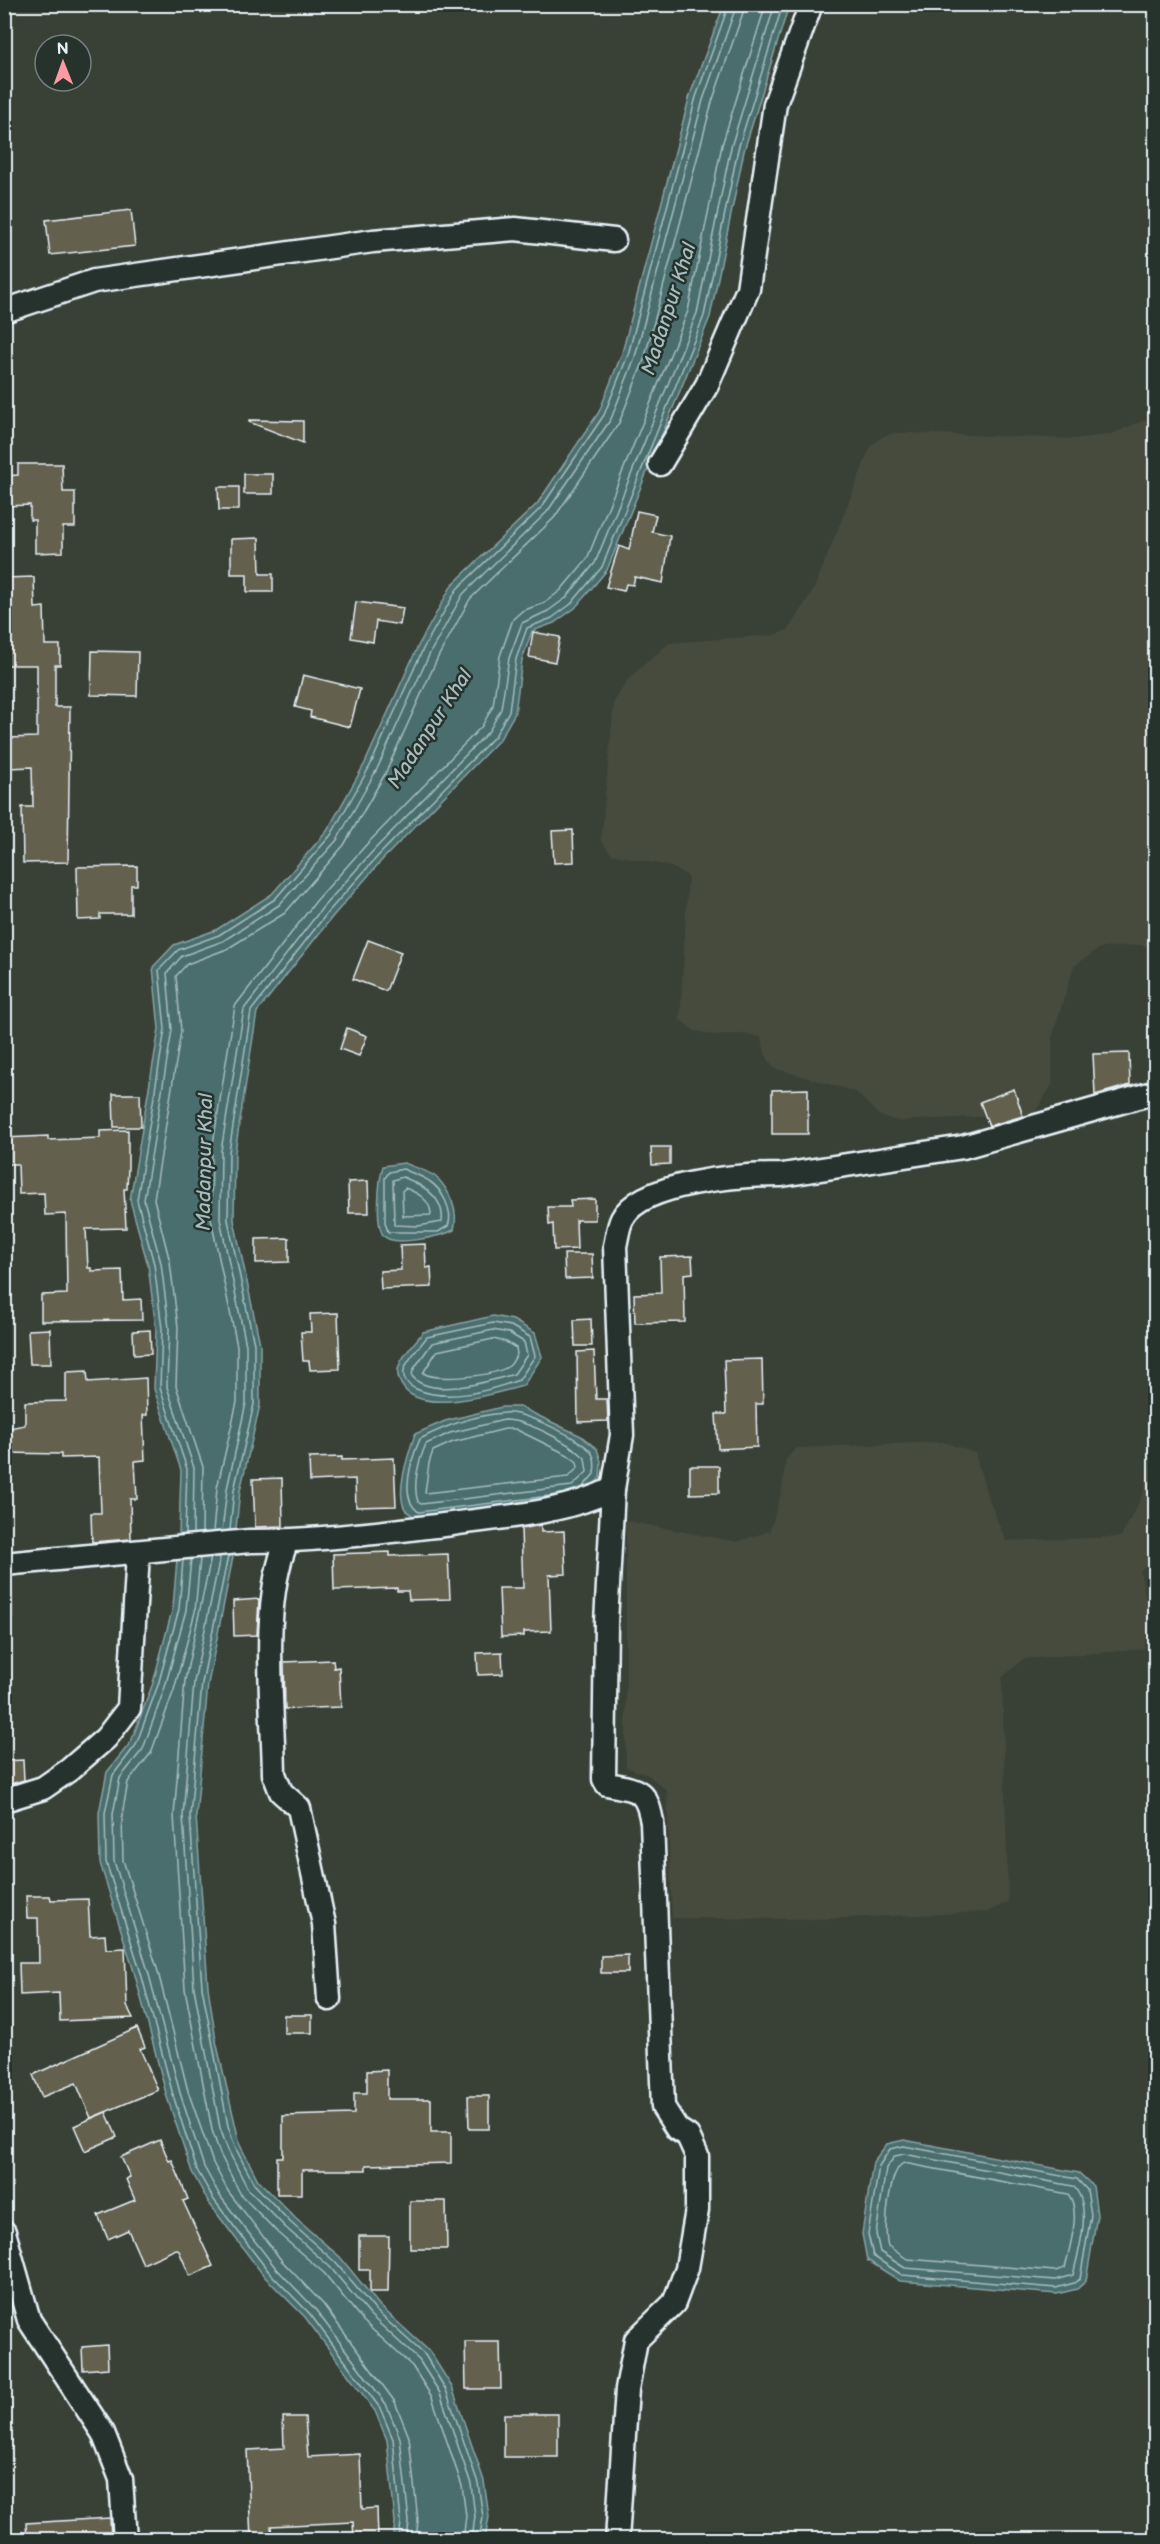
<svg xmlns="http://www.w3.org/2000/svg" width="1160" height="2544" font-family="'Balsamiq Sans',sans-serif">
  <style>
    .built { fill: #464b3e }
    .water { fill: #496e6d; stroke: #89a2a5; stroke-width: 1.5 }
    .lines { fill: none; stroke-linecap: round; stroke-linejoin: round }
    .shore { stroke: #a8bdc0; stroke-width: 1.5 }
    .building { fill: #64614d; stroke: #e8f1f8; stroke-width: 1.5 }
    .minor-casing { stroke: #e8f1f8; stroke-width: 27 }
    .minor { stroke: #26332d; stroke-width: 22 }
    .labels { text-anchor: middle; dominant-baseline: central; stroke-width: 5; stroke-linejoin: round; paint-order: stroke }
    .water-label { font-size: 20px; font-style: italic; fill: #a8bdc0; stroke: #26332d }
  </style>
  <rect width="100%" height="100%" fill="#394137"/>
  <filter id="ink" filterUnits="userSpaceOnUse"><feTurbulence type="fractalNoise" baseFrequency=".0167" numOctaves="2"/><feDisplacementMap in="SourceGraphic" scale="12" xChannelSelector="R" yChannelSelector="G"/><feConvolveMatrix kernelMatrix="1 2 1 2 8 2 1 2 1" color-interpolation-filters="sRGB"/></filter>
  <g filter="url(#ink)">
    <g class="built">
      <path d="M1155,416V949L1140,945L1100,948L1074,966L1052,1037V1085L1034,1114L898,1121L880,1116L856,1092L774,1068L766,1056L761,1037L746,1034L712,1035L693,1030L680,1020L688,876L669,866L611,854L601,841L614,702L628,679L669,643L774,635L788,630L814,589L871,446L882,437L894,433H909L1072,439L1109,435Z"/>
      <path d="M1155,1440V1559L1140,1571L1149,1614L1144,1649L1023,1659L1002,1678L1008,1902L987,1912L816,1919L672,1918L667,1791L648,1775L626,1767V1521L737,1542L770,1531L782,1490L786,1460L796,1448L943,1442L975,1453L987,1495L1006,1541L1121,1537L1143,1494Z"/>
      <path d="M4,1571L13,1586L15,1617L5,1630Z"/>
    </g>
    <g class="water">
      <path d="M724,5H789L744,151L710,317L607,570L575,608L554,623L532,631L522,660L515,713L500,739L382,860L333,916L257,1012L235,1152L234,1220L260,1344V1405L240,1491L233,1557L208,1684L196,1816L208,1987L216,2041L240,2145L258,2180L295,2218L340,2257L380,2306L430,2352L452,2387L484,2481L489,2517L485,2539H393L395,2522L387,2440L375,2411L305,2317L264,2276L209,2203L192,2172L167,2097L135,1975L100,1863L99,1813L107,1772L131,1742L153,1683L173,1607L179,1535L181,1470L154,1389L156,1329L148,1265L130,1200L159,1029L153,967L174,945L216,930L272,894L327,831L365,763L418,646L452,585L537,504L599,412L622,353L690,95Z"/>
      <path d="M404,1163C414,1167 428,1171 436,1177C450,1190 459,1212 454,1230C442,1236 392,1248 383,1235C375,1223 379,1179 383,1166Z"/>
      <path d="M493,1316L513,1320L535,1333L542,1357L523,1386C496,1393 422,1416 403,1387C398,1380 396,1374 399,1366C403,1354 416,1342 423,1332Z"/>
      <path d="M502,1407H520L581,1436L597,1449L601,1461L600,1478L579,1499L416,1518C413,1516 407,1512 405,1509C395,1492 409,1452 415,1434L445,1421Z"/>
      <path d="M904,2140L1079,2173L1093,2186L1097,2215L1086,2281L1077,2289L1057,2294L900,2281L867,2260L862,2234L873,2162L887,2144Z"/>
    </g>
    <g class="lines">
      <g class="shore">
        <path d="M403,1169C411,1173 422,1176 429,1181C442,1189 454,1212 448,1226L438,1232H388L385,1222V1178L389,1172Z"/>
        <path d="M403,1177C422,1185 445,1197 442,1222L418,1226L394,1225L393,1180Z"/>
        <path d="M405,1188C418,1193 431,1200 431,1215L403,1216L402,1191Z"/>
        <path d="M493,1323L511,1326L530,1337L535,1356L519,1380C487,1391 448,1403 416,1389C407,1385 401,1377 405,1367C410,1357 420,1346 427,1337Z"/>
        <path d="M493,1330L509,1333L524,1342L527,1355L514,1374C490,1381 430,1400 412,1376L413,1370L432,1343Z"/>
        <path d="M493,1339L506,1342L516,1348L517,1354C515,1357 512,1364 509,1366C495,1376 438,1382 423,1373L437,1351Z"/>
        <path d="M504,1420C527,1420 569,1442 585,1458L587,1472L572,1486L421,1504L418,1502C412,1485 419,1460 426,1444L450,1433Z"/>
        <path d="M505,1429H515L568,1455L577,1462L578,1468L568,1477L425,1493L429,1463L433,1451L453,1442Z"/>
        <path d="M557,1495L419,1512C398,1499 412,1457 420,1439C445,1426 476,1415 504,1413C523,1411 579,1437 591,1452C596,1458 595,1467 594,1474L582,1488"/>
        <path d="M230,1530L234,1490L254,1404V1344L228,1220L229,1152L251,1011L328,912L378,856L495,736L509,711L516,659L527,628L552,618L571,604L602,567L704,316L738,149L783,4"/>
        <path d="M222,1531L227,1489L246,1403V1345L220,1219L221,1151L244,1009L323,907L373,851L489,731L501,709L509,658L522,623L548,611L566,598L595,563L697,313L731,147L775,4"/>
        <path d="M213,1532L217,1488L237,1402V1346L211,1219L212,1150L235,1006L316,901L366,845L482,726L493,706L500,656L513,619L522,611L544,603L560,591L587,559L688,311L722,145L766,4"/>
        <path d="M202,1533L203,1467L176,1386L178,1327L170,1262L154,1199L181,1031L176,976L187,964L227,949L285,913L344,845L385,774L438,657L470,599L554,518L619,423L644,360L712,102L746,4"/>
        <path d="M185,1534L187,1469L160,1388L162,1329L154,1264L137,1200L165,1029L159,970L178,950L219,935L275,899L331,835L370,766L423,649L457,589L541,508L604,415L628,355L696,97L729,4"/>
        <path d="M193,1534L194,1468L167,1387L169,1328L161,1263L144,1200L172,1030L167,973L182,956L223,941L279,905L337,840L377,769L430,653L463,594L547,512L611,419L635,357L703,100L737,4"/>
        <path d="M228,1556L202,1683L190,1816L202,1987L228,2126L235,2147L254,2184L290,2222L335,2262L375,2310L425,2355L446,2390L478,2483L483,2517L479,2540"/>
        <path d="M211,1557L185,1680L174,1816L185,1989L212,2130L220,2154L241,2195L279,2234L324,2273L363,2321L412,2366L432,2397L462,2486L466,2516L463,2540"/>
        <path d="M220,1557L194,1682L183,1816L194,1988L220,2128L228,2150L248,2189L285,2227L330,2267L370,2315L419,2360L440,2393L471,2484L475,2516L472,2540"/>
        <path d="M200,1558L195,1612L174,1690L151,1753L128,1782L122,1815L123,1860L157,1968L188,2091L213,2163L228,2191L282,2261L323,2304L395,2402L409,2437L418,2521L416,2540"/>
        <path d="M191,1559L186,1610L165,1687L143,1749L120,1778L113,1814L114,1861L148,1971L180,2093L204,2167L220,2196L275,2267L315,2309L386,2404L400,2438L409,2521L407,2540"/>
        <path d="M183,1560L179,1609L158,1685L136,1745L113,1775L105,1813L106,1862L141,1973L173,2095L197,2170L214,2200L269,2272L310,2314L380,2408L393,2439L401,2522L399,2540"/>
        <path d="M904,2146L1077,2179L1087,2190L1091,2215L1080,2279L1074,2283L1056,2288L902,2275L873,2256L868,2234L879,2166L890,2149Z"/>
        <path d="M904,2154L1073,2186C1093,2205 1079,2250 1073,2275L1055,2280L905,2268L880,2252L876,2234L886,2168L895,2156Z"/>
        <path d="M904,2163L1068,2194C1082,2210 1069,2249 1065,2268L1055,2271L907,2259L888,2246C883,2231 889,2168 904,2163Z"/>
      </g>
    </g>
    <g class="building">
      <path d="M131,210L135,246L50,255L46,220Z"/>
      <path d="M249,420L303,421V443L249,422Z"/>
      <path d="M18,464H62L63,492H75V527H63V552L35,553V520H30V505L4,506V476L18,475Z"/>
      <rect x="244" y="474" width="29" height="20"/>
      <path d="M218,487H239V510H219Z"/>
      <path d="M637,511L656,515L652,532L670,536L663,583L635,577L633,585L626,584L624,591L606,587L619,546L629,550Z"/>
      <path d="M259,538L260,574H273V592H247V574H231V539Z"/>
      <path d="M34,577L35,608L44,607L45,645H60V665H55V707H70L68,862L23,863L22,807H33L32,767L8,768V738L37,737V665H4V578Z"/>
      <path d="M356,602L403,608L400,625L376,621L373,642L351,638Z"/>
      <path d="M533,632L560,637L555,662L529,657Z"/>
      <path d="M92,651L138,652L137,696L91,695Z"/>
      <path d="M303,675L360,689L350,727L310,717L311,711L295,707Z"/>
      <path d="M573,830L574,862L554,863L552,831Z"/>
      <path d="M137,866V885H131V914H100V919L78,920L77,867Z"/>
      <path d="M368,940L401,952L386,991L353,979Z"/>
      <path d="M347,1028L367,1036L359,1056L340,1049Z"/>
      <path d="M1129,1053L1130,1085L1095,1095L1093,1054Z"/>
      <path d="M808,1089V1134H772V1090Z"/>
      <path d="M1014,1089L1023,1116L989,1126L980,1102Z"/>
      <path d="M113,1094H140L141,1127H114Z"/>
      <path d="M128,1130V1167L127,1189H124L126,1228L86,1229L88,1268H91V1271L122,1270L123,1300L141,1299L142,1320L41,1321V1295L67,1294L66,1214L45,1215L44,1193L19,1194L18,1164H4V1138L48,1136V1140L100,1138V1131Z"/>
      <path d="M651,1147H670V1164L652,1165Z"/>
      <path d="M368,1181L369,1213H349L348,1182Z"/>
      <path d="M595,1199V1220H576L577,1249L554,1250L553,1224L549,1225L548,1207H571L570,1200Z"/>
      <path d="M289,1238V1262L256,1263V1239Z"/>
      <path d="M425,1244L426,1268L431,1267L432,1287L381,1289L380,1271L401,1270L400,1245Z"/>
      <path d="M564,1254H592L593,1278L565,1279Z"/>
      <path d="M692,1256L693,1273L684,1274L685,1322L635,1323L634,1294L661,1293L660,1257Z"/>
      <path d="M338,1313L340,1369L310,1370L309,1361H303L301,1332H311L310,1314Z"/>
      <path d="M591,1319L592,1346H575L574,1320Z"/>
      <path d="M50,1329L51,1364H30L28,1330Z"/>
      <path d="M150,1330L151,1354L134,1355L133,1331Z"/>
      <path d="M594,1351L596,1399H607L608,1421L578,1422L577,1352Z"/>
      <path d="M762,1359L763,1404H756L757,1447L718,1449L716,1414H726L724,1360Z"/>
      <path d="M87,1371L88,1382L146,1378L147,1415H143L145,1460L135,1461L137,1499H130L131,1539L92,1542L91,1513H101L99,1457L61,1458V1454L4,1453V1429L25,1425V1402L66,1401V1372Z"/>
      <path d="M342,1457V1460L394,1458L396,1506L356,1507L355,1479L310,1481L309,1458Z"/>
      <path d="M690,1466H719V1493L690,1494Z"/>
      <path d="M282,1478L283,1526L255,1527L253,1479Z"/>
      <path d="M541,1525V1532L564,1531L566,1574L549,1575L551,1631L524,1632V1636L501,1637L499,1588H523L521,1529Z"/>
      <path d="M390,1552V1556L448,1554L450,1599L409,1600L408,1591H397V1588L334,1590L333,1554Z"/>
      <path d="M259,1599L257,1635L234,1636L233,1601Z"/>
      <path d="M502,1652L503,1674L478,1675L477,1653Z"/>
      <path d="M333,1660L334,1668L339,1667L341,1707L285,1709L284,1662Z"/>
      <path d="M23,1760L24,1780L4,1786V1761Z"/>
      <path d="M26,1896H50L51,1900L88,1899L90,1936L105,1935L106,1949L125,1948L127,2006L133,2018L60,2021L59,1993L20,1995L19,1963H39L38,1918H27Z"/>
      <path d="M628,1955V1973H601V1956Z"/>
      <rect x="284" y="2015" width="28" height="18"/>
      <path d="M137,2028L145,2047L140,2049L158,2090L91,2118L76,2083L42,2097L33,2075Z"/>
      <path d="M387,2070V2099H431V2132H451V2163L366,2165V2170H302V2194H277V2157H283V2116L354,2114V2093H367V2071Z"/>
      <path d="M468,2096H489V2129H469Z"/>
      <path d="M106,2112L117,2137L85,2151L74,2126Z"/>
      <path d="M160,2140L169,2161L172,2160L188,2199L183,2201L213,2266L190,2276L179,2251L176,2249L143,2264L128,2230L108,2239L98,2215L135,2200L126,2179L130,2177L121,2157Z"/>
      <path d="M410,2201H446L447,2249H410Z"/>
      <path d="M359,2236H389L388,2292H370V2270H359Z"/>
      <path d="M465,2342H500L501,2389H466Z"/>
      <path d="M107,2345L108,2368L83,2370L82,2347Z"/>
      <rect x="504" y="2414" width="54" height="43"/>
      <path d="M283,2417H305L308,2457L360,2454L362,2509L377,2508L378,2540H354L353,2522L271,2526L272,2540H251L247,2450L284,2448Z"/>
      <path d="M110,2518L111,2540H27L26,2523Z"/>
    </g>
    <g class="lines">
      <g class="minor-casing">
        <g id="minor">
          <path d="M4,311L94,281L373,241L515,229L614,240"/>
          <path d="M660,464L707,385L748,289L775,104L811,4"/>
          <path d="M613,1489L622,1435L615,1246C617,1238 618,1227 622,1219C641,1181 744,1175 782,1175L963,1147L1156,1092"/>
          <path d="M287,1541C260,1603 273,1706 274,1774L281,1792L299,1808L324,1924L329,1999"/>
          <path d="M4,1564L250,1541C318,1541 385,1532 452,1524C509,1516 560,1514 613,1489L606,1623L604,1779L607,1784C639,1790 646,1789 652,1822L663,2107L677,2129L688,2136L697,2156V2210L687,2268L674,2303L636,2340L627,2389L617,2540"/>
          <path d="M4,1800L43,1788L69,1770L106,1738L129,1708L138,1553"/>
          <path d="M4,2232L29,2320L103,2433L121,2479L125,2540"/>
        </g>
      </g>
      <use href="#minor" class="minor"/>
    </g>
  </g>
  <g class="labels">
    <g class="water-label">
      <text transform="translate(669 309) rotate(-72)">Madanpur Khal</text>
      <text transform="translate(430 729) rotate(-57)">Madanpur Khal</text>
      <text transform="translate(205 1162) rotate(-89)">Madanpur Khal</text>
    </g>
  </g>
  <rect width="1160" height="2544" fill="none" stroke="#26332d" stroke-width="24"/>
  <rect x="12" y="12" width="1136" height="2520" fill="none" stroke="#e8f1f8" stroke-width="2" filter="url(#ink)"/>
  <g transform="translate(63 63) rotate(359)"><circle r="28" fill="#26332d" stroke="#747f7e" stroke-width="1.5"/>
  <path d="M0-4.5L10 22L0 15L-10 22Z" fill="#ff9aa2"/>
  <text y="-9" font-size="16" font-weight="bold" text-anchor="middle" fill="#e8f1f8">N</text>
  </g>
</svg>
